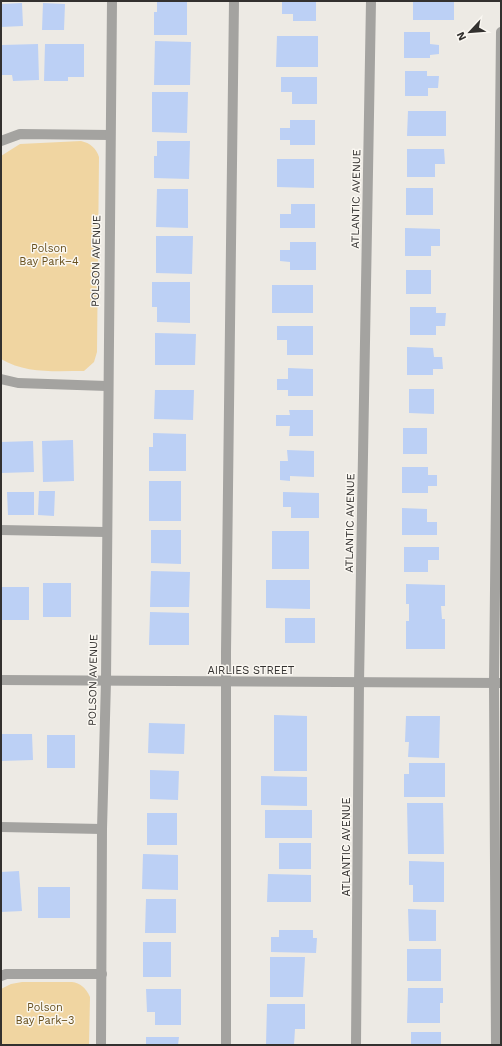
<svg xmlns="http://www.w3.org/2000/svg" width="502" height="1046" font-family="'Work Sans',sans-serif">
  <style>
    .green { fill: #f0d5a1 }
    .building { fill: #bcd0f5 }
    .lines { fill: none; stroke-linecap: round; stroke-linejoin: round }
    .minor { stroke: #a4a3a0; stroke-width: 10 }
    .labels { text-anchor: middle; dominant-baseline: central; stroke-width: 3; stroke-linejoin: round; paint-order: stroke }
    .street-label { font-size: 11px; fill: #33312f; stroke: #faf7f1 }
    .park-label { font-size: 11px; fill: #69511e; stroke: #faf7f1 }
  </style>
  <rect width="100%" height="100%" fill="#edeae4"/>
  <g class="green">
    <path d="M81,141C90,143 96,148 99,157L97,352L94,362L84,371C56,371 26,374 1,359V156L20,144Z"/>
    <path d="M22,982H72C80,983 86,988 90,997L89,1045H1V989L11,984Z"/>
  </g>
  <g class="building">
    <path d="M157,1H187V35H154V12H157Z"/>
    <path d="M282,1H316V21H293V14H282Z"/>
    <rect x="413" y="1" width="41" height="19"/>
    <path d="M22,3L23,26L1,27V4Z"/>
    <path d="M43,3L65,4L64,30H42Z"/>
    <path d="M404,32H430V44L439,45V54L430,55V58H404Z"/>
    <path d="M277,36H318V67H276Z"/>
    <path d="M155,41L191,42L190,85H154Z"/>
    <path d="M38,44L39,80L13,81L12,75H2V45Z"/>
    <path d="M45,44H84V77H68V81H44Z"/>
    <path d="M405,71H427V76H439L438,88H428V96H405Z"/>
    <path d="M281,77H317V104H292V92H281Z"/>
    <path d="M152,92H188L187,133L152,132Z"/>
    <path d="M408,111H446V136H407Z"/>
    <path d="M290,120H315V145H290V140H280V128H290Z"/>
    <path d="M157,141H190L189,179L154,178V156H157Z"/>
    <path d="M407,149H444L445,164H435V177H407Z"/>
    <path d="M277,159H314V188L277,187Z"/>
    <rect x="406" y="188" width="27" height="27"/>
    <path d="M157,189H188V228L156,227Z"/>
    <path d="M291,204H315V228H280V214H291Z"/>
    <path d="M405,228L440,229V246H431V256H405Z"/>
    <path d="M156,236H193L192,274L156,273Z"/>
    <path d="M290,242H316V270H290V262L280,261V250H290Z"/>
    <rect x="406" y="270" width="25" height="24"/>
    <path d="M152,282H190V323L157,322V307H152Z"/>
    <rect x="272" y="285" width="41" height="28"/>
    <path d="M410,307H436V313H446L445,326H436V335H410Z"/>
    <path d="M277,326H313V355H287V340H277Z"/>
    <path d="M155,333L196,334L195,365H155Z"/>
    <path d="M407,347L433,348L434,357H442L443,369H433V375H407Z"/>
    <path d="M288,368L313,369V396H288V390H277V379H288Z"/>
    <path d="M409,389H434V414L409,413Z"/>
    <path d="M155,390H194L193,420L154,419Z"/>
    <path d="M289,410H313V436H289L290,426H276V415H290Z"/>
    <rect x="403" y="428" width="24" height="26"/>
    <path d="M153,433L186,434V471H149V447H153Z"/>
    <path d="M73,440L74,481L43,482L42,441Z"/>
    <path d="M33,441L34,472L1,473V442Z"/>
    <path d="M287,450L314,451V477L290,476V481L280,480V461H288Z"/>
    <path d="M402,467H428V475H437V486H428V493H402Z"/>
    <rect x="149" y="481" width="32" height="40"/>
    <path d="M39,491H55L54,516L38,515Z"/>
    <path d="M7,492H34V515H8Z"/>
    <path d="M283,492L319,493V518H291V507H283Z"/>
    <path d="M402,508L427,509V522H437V535H402Z"/>
    <path d="M151,530H181V564L151,563Z"/>
    <rect x="272" y="531" width="37" height="38"/>
    <path d="M404,547H439V560H428V572H404Z"/>
    <path d="M151,571L190,572L189,607H150Z"/>
    <path d="M266,580H310V609L266,608Z"/>
    <rect x="43" y="583" width="28" height="34"/>
    <path d="M406,584L445,585V606H441L442,619H445V649H406V621H409V604H406Z"/>
    <rect x="2" y="587" width="27" height="33"/>
    <path d="M150,612L189,613V645H149Z"/>
    <rect x="285" y="618" width="30" height="25"/>
    <path d="M274,715L307,716V771H274Z"/>
    <path d="M406,716H440L439,758L408,757L409,742H405Z"/>
    <path d="M149,723L185,724L184,754L148,753Z"/>
    <path d="M1,734H32L33,760L1,761Z"/>
    <rect x="47" y="735" width="28" height="33"/>
    <path d="M409,763H445V797H404V774H409Z"/>
    <path d="M150,770L179,771L178,800L150,799Z"/>
    <path d="M261,776L307,777V806L261,805Z"/>
    <path d="M407,803H443L444,854H408Z"/>
    <rect x="265" y="810" width="47" height="28"/>
    <rect x="147" y="813" width="30" height="32"/>
    <rect x="279" y="843" width="32" height="26"/>
    <path d="M143,854L178,855V890L142,889Z"/>
    <path d="M409,861L444,862V902H413V885H409Z"/>
    <path d="M19,871L22,911L1,912V872Z"/>
    <path d="M268,874L311,875V902H267Z"/>
    <rect x="38" y="887" width="32" height="31"/>
    <path d="M146,899H176V933H145Z"/>
    <path d="M408,909L436,910V941H409Z"/>
    <path d="M279,930H313V938H317L316,953L271,952V937H279Z"/>
    <rect x="143" y="942" width="28" height="35"/>
    <rect x="407" y="949" width="34" height="32"/>
    <path d="M270,957H305L303,997H270Z"/>
    <path d="M408,988H443V1003H440V1023H407Z"/>
    <path d="M146,989H181V1025H155V1012H147Z"/>
    <path d="M267,1004H305V1029H295L294,1045H266Z"/>
    <rect x="411" y="1032" width="30" height="13"/>
    <path d="M146,1037H179L178,1045H146Z"/>
  </g>
  <g class="lines">
    <g class="minor">
      <path d="M1,141L20,134L110,135"/>
      <path d="M1,379L18,383L107,386"/>
      <path d="M1,530L106,532"/>
      <path d="M1,680L501,683"/>
      <path d="M1,827L102,829"/>
      <path d="M1,976L6,974H102"/>
      <path d="M101,1045L102,829L106,681L112,1"/>
      <path d="M226,1045V652L234,1"/>
      <path d="M356,1045L359,683L371,1"/>
      <path d="M496,1045L494,683L501,32"/>
    </g>
  </g>
  <g class="labels">
    <g class="street-label">
      <text transform="translate(356 199) rotate(-89)">ATLANTIC AVENUE</text>
      <text transform="translate(96 261) rotate(-89)">POLSON AVENUE</text>
      <text transform="translate(350 523) rotate(-89)">ATLANTIC AVENUE</text>
      <text x="251" y="670">AIRLIES STREET</text>
      <text transform="translate(93 680) rotate(-89)">POLSON AVENUE</text>
      <text transform="translate(346 847) rotate(-90)">ATLANTIC AVENUE</text>
    </g>
    <g class="park-label">
      <text x="49" y="248">Polson<tspan x="49" dy="13">Bay Park–4</tspan></text>
      <text x="45" y="1007">Polson<tspan x="45" dy="13">Bay Park–3</tspan></text>
    </g>
  </g>
  <rect width="502" height="1046" fill="none" stroke="#33312f" stroke-width="4"/>
  <g transform="translate(470 32) rotate(244)" stroke="#faf7f1" stroke-width="3" paint-order="stroke">
  <path d="M0-3L7 15L0 10L-7 15Z" fill="#33312f"/>
  <text y="-6" font-size="11" font-weight="bold" text-anchor="middle" fill="#33312f">N</text>
  </g>
</svg>
